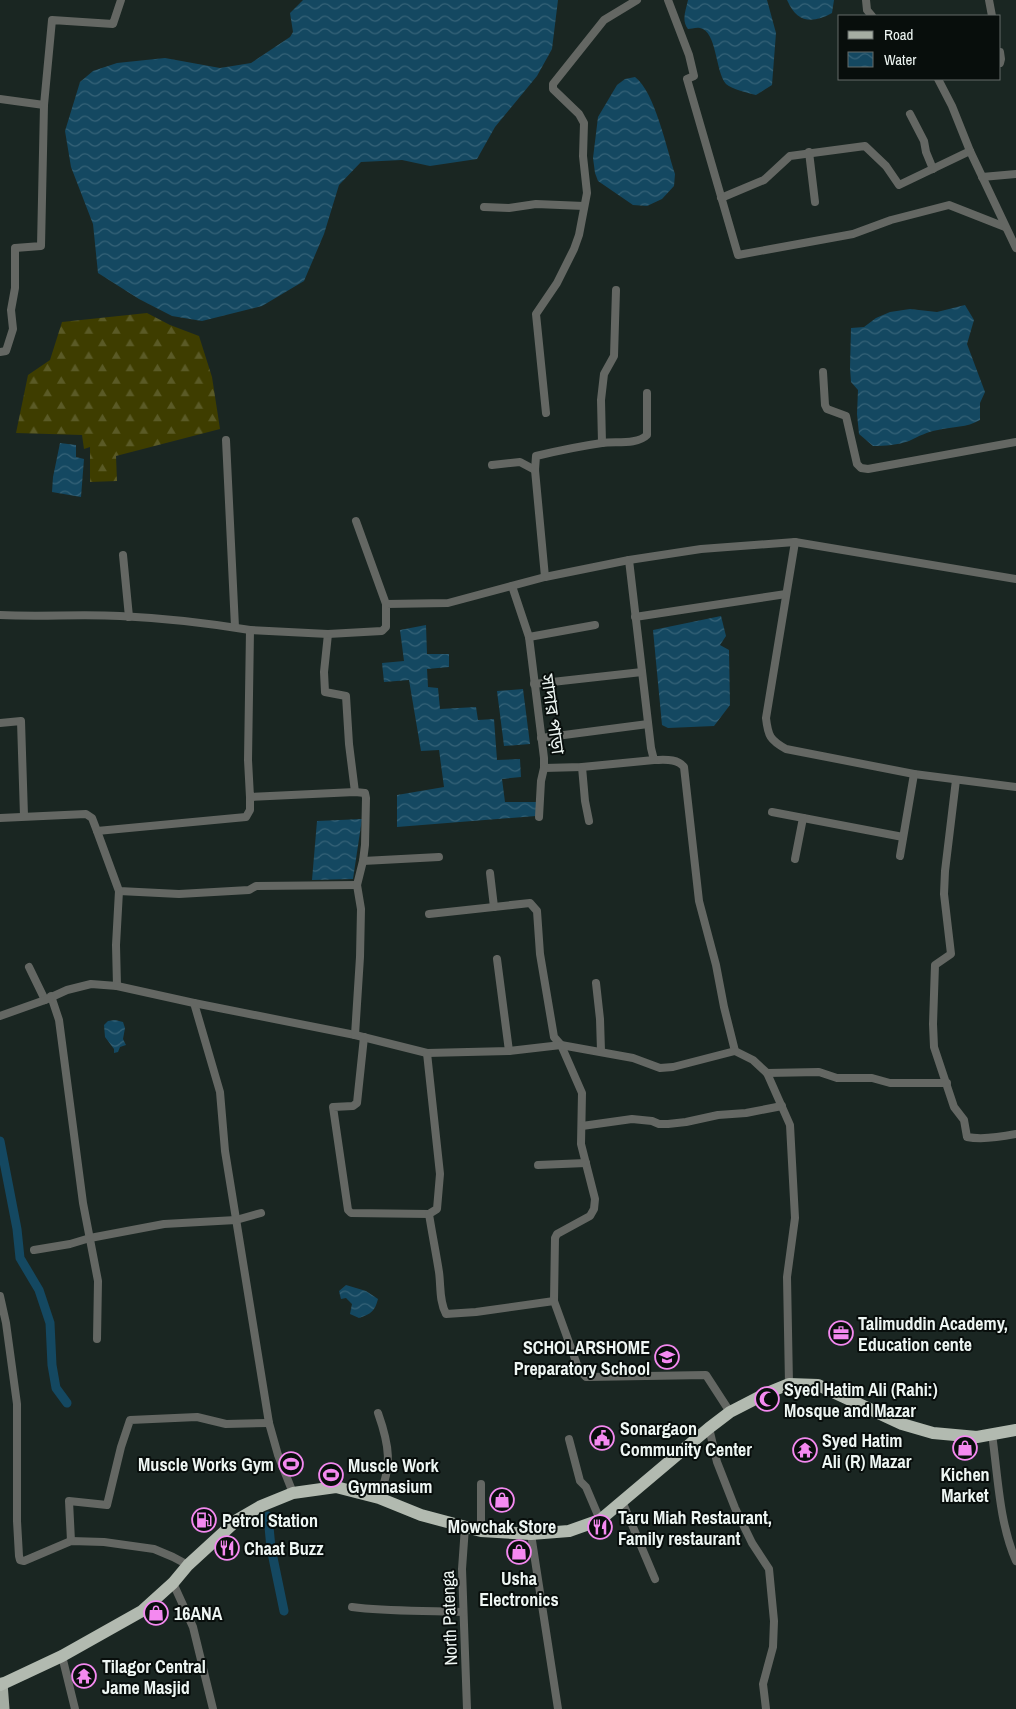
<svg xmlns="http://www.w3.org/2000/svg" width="1016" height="1709" font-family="'Archivo Narrow','Noto Sans Bengali',sans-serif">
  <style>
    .forest { fill: url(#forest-firs) }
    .water { fill: url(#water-waves) }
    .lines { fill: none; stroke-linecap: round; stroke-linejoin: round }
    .canal { stroke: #144861; stroke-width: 9 }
    .minor { stroke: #646763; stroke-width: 8 }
    .primary { stroke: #a5ada3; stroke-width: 11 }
    .trunk { stroke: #b2bab0; stroke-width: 12 }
    .labels { text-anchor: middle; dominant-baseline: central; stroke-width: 4; stroke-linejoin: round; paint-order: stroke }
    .street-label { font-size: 18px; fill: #eef6f3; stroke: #080e0c }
    .poi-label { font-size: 18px; font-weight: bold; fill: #eef6f3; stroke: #080e0c; text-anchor: start }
  </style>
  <defs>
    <pattern id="forest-firs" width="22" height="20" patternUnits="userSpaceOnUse" patternTransform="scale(1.25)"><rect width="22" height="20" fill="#3e3d00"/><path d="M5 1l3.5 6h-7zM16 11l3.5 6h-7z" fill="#5a5a26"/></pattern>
    <pattern id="water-waves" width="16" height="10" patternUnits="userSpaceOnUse" patternTransform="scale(1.25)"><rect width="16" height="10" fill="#144861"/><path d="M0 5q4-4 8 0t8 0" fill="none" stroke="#366378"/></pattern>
  </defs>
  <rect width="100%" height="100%" fill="#1a2622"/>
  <path class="forest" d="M147,313L170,325L199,336L212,377L220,429L116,456L117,481L90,482V447L84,449L82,435L16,433L28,375L50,360L62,322Z"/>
  <g class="water">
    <path d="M303,0H558L552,49L537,76L495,127L477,159L430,166L402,160L361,162L339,185L324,234L304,281L262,306L202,321L172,316L139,299L98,273L93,224L71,167L65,131L80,82L93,71L117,63L165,58L220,68L251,63L290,37L293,32L290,13Z"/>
    <path d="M688,0H767L776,33L772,85L756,95C749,93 731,89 726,84C715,71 717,31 700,28C696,27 691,29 688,29C681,20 686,10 688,0Z"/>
    <path d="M787,0H834L832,13C812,24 797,23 787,0Z"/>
    <path d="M635,77C655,92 667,150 675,174L674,186L662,199L647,206L633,205L598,181L595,173L593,158L598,117L617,85L625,79Z"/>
    <path d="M965,305L974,320L967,344L985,392L980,403V420C966,428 954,426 938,430C927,432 919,436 909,441C898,445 885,446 873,446L859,434L857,414L858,390L851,382L850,368L851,328L864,327L876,318L890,312L910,309L937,312Z"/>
    <path d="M60,443L76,445V457L84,459L81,497L52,492L53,477Z"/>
    <path d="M721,616L726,636L720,645L729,650L730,705L714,726L668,728L662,725L653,630Z"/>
    <path d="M426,625L427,654H449V667L427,669L428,687L438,688L440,709L476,707L478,720L494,719L497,760L520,759L521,777L502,779L505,802H536V816L397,827V795L444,787L439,750L421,751L409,680L384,682L382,663L404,661L400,630Z"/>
    <path d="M523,689L530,744L504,746L497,691Z"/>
    <path d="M362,819L353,879L312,880L317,821Z"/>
    <path d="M115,1020L123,1022L125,1028L123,1039L126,1045L120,1047L118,1052L114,1053V1049L105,1037L104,1025L108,1021Z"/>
    <path d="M346,1285L366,1291L378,1299C375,1311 371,1314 359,1318L350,1314L352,1304L346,1298L341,1299L339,1291Z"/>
  </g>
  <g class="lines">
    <g class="canal">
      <path d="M0,1141L17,1229L20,1258L39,1290L50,1323L52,1365L56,1388L67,1403"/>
      <path d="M268,1516L271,1548L284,1611"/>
    </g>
    <g class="minor">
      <path d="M668,0L689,55L694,76L687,79L738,255L853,234L891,220L949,205L1005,227"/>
      <path d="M866,0L867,10L872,16"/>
      <path d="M989,0L992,16"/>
      <path d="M1000,52L1001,59L1000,63"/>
      <path d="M938,79L952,106L970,151L1016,248"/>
      <path d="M0,99L44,105L52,20L113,24L121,0"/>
      <path d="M910,114L924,141L926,152L933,169"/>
      <path d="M809,152L815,202"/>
      <path d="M982,177L1016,174"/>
      <path d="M721,198L764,180L790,156L865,146L886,166L899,185L970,151"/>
      <path d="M484,207L509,208L536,204L584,206"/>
      <path d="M0,352L6,351L13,329L11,310L15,288V248L41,246L44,105"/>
      <path d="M823,372L825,405L827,409L846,416L857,464L861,468L868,469L1016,442"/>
      <path d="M546,413L536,314L557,283L574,249L579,235L587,193L583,156L584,123L579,114L553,89V84L604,20L637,0"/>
      <path d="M226,440L235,627"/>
      <path d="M602,443L601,400L604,374L614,356L616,290"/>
      <path d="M492,465L520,462L535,470"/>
      <path d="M356,521L386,604"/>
      <path d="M795,542L766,718C768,736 770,740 786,749L914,774L1016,787"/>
      <path d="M123,555L129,617"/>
      <path d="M629,560L651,748L654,760C664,760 677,758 684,767L699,901L716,965L724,1007L735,1051L753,1060L767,1073L790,1125L795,1218L787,1277L789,1384"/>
      <path d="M545,577L535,470L536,456C557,451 581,446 602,443C615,441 637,445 647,435V393"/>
      <path d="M512,586L529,637L544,758V768L582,767L654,760"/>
      <path d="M0,615C40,617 80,614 120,616C163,618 207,623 250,630"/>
      <path d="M635,617L786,594"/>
      <path d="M328,634L324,672L325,692L346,696L349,744L355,792"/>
      <path d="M529,637L595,625"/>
      <path d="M534,684L642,672"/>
      <path d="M0,723L21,721L24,816"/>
      <path d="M541,738L648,724"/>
      <path d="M582,767L585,801L589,821"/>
      <path d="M956,780L945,871L944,894L951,954L935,965L933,1024L934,1047L954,1107L964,1120L967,1137C982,1140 1001,1137 1016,1134"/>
      <path d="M772,812L903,837"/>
      <path d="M539,817L541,781L544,768"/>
      <path d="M0,818L86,814L92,818L97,831L246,817L250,810V797"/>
      <path d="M97,831L119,891L179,894L249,890L256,886L357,885"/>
      <path d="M900,856L914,774"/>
      <path d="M795,859L803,818"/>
      <path d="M363,861L439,857"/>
      <path d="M490,873L494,907"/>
      <path d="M429,914L530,903L537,911L540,954L554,1037L561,1045L582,1093L581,1144L595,1199L594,1209L590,1216L557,1234L555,1238L554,1301"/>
      <path d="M497,959L509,1051"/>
      <path d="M29,967L45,1000"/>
      <path d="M596,983L600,1019L601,1051"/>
      <path d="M117,986L116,945L119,891"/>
      <path d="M51,996L59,1020L83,1203L98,1281L97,1339"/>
      <path d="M194,1003L220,1092L225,1151L269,1423L278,1455L293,1493"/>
      <path d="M0,1016L45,1000L67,990L91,984L117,986L194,1003L355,1035L427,1053L509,1051L561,1045L633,1058L660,1068L673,1067L735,1051"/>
      <path d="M355,1035L360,957L361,909L357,885L363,861L365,845L366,798L365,793L355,792L250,797L248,760L250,630L328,634L382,631L386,627V604L448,603L545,577L629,560L701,549L795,542L1016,579"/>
      <path d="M364,1037L357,1103L353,1106L333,1107L348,1210L351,1213L429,1214"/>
      <path d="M427,1053L440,1174L437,1209L429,1214C432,1233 436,1253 439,1272C441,1286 439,1301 446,1314L476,1312L554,1301L579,1370L586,1377L706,1375L730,1412"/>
      <path d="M767,1073L819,1072L837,1078H872L890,1083H947"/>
      <path d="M582,1126L632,1119L652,1121L659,1124H668L686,1122L718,1115L746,1113L782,1106"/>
      <path d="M538,1165L586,1163"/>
      <path d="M34,1250L70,1244L90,1238L164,1224L236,1220L261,1213"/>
      <path d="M0,1296L6,1323L17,1404V1521L19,1556L20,1560L24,1561L71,1541L104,1542L154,1549L173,1557L188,1565"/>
      <path d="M378,1413C390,1447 392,1465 379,1498"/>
      <path d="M709,1428L717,1462L735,1508L752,1543L769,1569L774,1621L773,1647L763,1684L766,1709"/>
      <path d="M992,1434C998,1476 999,1522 1016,1561"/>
      <path d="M569,1439L580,1481L586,1487L600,1520"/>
      <path d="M622,1501L655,1579"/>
      <path d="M465,1527L462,1569L467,1709"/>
      <path d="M481,1531V1484"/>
      <path d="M531,1534L558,1709"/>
      <path d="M71,1541L69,1501L107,1505L121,1447L130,1420L197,1417L226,1424L269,1423"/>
      <path d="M173,1583L193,1627L213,1709"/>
      <path d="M352,1607C389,1612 426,1610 463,1612"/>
      <path d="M62,1656L75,1709"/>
    </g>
    <path class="primary" d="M2,1683L4,1709"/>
    <path class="trunk" d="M0,1685L62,1656L142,1611L173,1583L188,1565L237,1520L261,1506L293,1493L336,1487L379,1498L421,1515L481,1531L531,1534L569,1531L600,1520L709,1428L730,1412L767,1393L789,1384L818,1385L902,1424L933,1433L977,1437L1016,1430"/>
  </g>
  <defs>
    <g id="office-ring" transform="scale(1.25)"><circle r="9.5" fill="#080e0c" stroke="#f489f0" stroke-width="1.5"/><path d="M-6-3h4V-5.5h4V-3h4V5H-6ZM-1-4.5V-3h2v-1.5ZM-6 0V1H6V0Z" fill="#f489f0"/></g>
    <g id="school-ring" transform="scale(1.25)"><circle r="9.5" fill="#080e0c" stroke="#f489f0" stroke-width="1.5"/><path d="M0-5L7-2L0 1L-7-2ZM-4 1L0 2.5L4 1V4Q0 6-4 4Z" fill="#f489f0"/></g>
    <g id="mosque-ring" transform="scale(1.25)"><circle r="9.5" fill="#080e0c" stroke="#f489f0" stroke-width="1.5"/><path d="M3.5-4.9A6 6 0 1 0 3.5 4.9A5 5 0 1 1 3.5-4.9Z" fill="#f489f0"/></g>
    <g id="civic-ring" transform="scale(1.25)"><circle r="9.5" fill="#080e0c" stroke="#f489f0" stroke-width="1.5"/><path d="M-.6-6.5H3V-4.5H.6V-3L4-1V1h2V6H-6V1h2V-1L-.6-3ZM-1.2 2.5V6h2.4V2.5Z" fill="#f489f0"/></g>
    <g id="shop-ring" transform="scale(1.25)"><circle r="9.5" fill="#080e0c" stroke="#f489f0" stroke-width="1.5"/><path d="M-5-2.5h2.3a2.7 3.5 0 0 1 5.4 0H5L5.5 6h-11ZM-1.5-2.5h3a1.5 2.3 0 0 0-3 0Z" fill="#f489f0"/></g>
    <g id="temple-ring" transform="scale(1.25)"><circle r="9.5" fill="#080e0c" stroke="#f489f0" stroke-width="1.5"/><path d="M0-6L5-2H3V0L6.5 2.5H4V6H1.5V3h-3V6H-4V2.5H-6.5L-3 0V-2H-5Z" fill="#f489f0"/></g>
    <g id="stadium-ring" transform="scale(1.25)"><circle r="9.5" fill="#080e0c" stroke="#f489f0" stroke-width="1.5"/><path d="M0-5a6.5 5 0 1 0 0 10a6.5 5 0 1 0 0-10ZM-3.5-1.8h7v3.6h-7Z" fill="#f489f0"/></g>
    <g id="fuel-ring" transform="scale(1.25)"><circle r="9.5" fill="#080e0c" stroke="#f489f0" stroke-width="1.5"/><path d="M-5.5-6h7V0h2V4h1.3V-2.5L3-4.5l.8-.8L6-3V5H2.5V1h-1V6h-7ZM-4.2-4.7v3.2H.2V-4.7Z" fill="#f489f0"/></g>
    <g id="restaurant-ring" transform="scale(1.25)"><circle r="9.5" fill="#080e0c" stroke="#f489f0" stroke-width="1.5"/><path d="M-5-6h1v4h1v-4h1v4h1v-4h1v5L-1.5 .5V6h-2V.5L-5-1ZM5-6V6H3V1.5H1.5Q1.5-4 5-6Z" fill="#f489f0"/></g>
  </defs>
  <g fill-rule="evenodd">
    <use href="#office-ring" x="841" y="1333"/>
    <use href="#school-ring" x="667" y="1357"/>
    <use href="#mosque-ring" x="767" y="1399"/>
    <use href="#civic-ring" x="602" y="1438"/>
    <use href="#shop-ring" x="965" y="1448"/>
    <use href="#temple-ring" x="805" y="1450"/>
    <use href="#stadium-ring" x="291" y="1464"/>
    <use href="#stadium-ring" x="331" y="1475"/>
    <use href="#shop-ring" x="502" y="1500"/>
    <use href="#fuel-ring" x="204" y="1520"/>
    <use href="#restaurant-ring" x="600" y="1527"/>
    <use href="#restaurant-ring" x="227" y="1548"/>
    <use href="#shop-ring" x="519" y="1552"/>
    <use href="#shop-ring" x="156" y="1613"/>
    <use href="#temple-ring" x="84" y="1676"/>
  </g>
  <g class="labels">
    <g class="street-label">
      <text transform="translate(553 714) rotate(82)">সাদার পাড়া</text>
      <text transform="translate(449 1618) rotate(-92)">North Patenga</text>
    </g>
    <g class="poi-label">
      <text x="858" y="1323">Talimuddin Academy,<tspan x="858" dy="21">Education cente</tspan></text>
      <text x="650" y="1347" text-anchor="end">SCHOLARSHOME<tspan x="650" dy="21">Preparatory School</tspan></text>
      <text x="784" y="1389">Syed Hatim Ali (Rahi:)<tspan x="784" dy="21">Mosque and Mazar</tspan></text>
      <text x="620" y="1428">Sonargaon<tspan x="620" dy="21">Community Center</tspan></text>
      <text x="822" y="1440">Syed Hatim<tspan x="822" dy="21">Ali (R) Mazar</tspan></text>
      <text x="274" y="1464" text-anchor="end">Muscle Works Gym</text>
      <text x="348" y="1465">Muscle Work<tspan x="348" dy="21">Gymnasium</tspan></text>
      <text x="965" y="1474" text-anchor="middle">Kichen<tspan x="965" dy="21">Market</tspan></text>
      <text x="618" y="1517">Taru Miah Restaurant,<tspan x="618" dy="21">Family restaurant</tspan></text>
      <text x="222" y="1520">Petrol Station</text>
      <text x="502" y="1526" text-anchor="middle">Mowchak Store</text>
      <text x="244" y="1548">Chaat Buzz</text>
      <text x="519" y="1578" text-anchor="middle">Usha<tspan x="519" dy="21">Electronics</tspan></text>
      <text x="174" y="1613">16ANA</text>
      <text x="102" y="1666">Tilagor Central<tspan x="102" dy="21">Jame Masjid</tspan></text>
    </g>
  </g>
  <rect x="838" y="15" width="162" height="65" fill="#080e0c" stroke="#646b68"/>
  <rect x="848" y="31" width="25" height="8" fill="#a5ada3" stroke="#646b68"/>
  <text x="884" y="40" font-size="15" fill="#eef6f3">Road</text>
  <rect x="848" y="52" width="25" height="15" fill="url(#water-waves)" stroke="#646b68"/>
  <text x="884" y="65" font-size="15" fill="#eef6f3">Water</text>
</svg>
